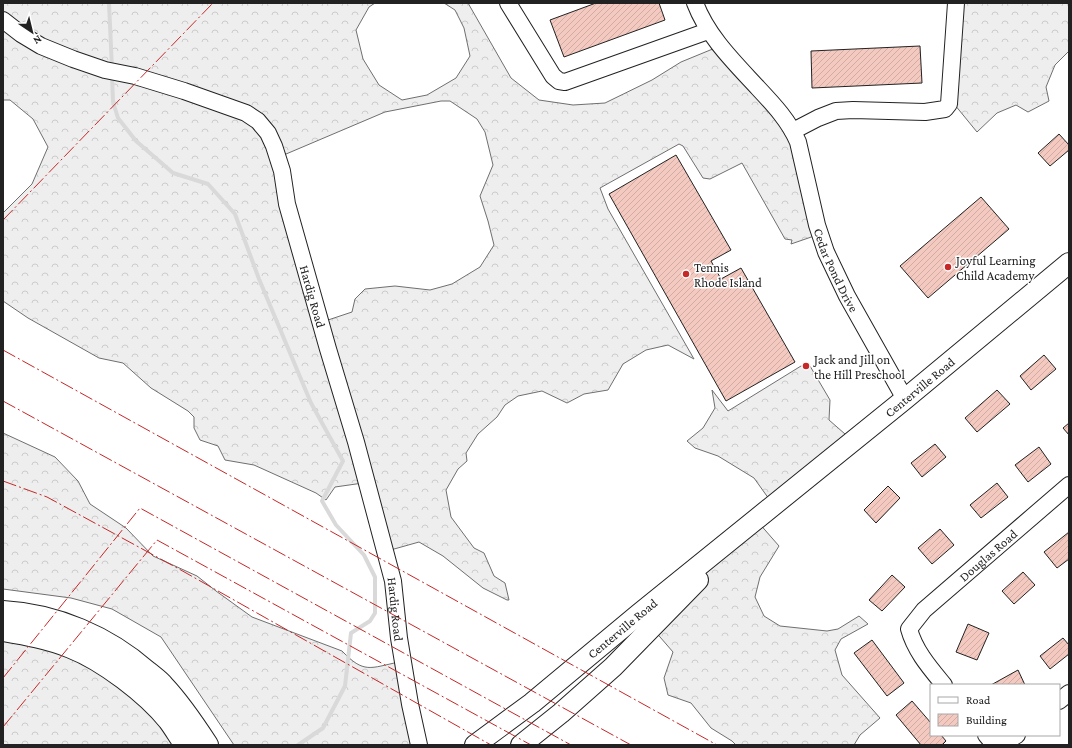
<svg xmlns="http://www.w3.org/2000/svg" width="1072" height="748" font-family="'Crimson Pro',serif">
  <style>
    .forest { fill: url(#forest-crowns); stroke: #6f6f6f; fill-rule: evenodd }
    .lines { fill: none; stroke-linecap: round; stroke-linejoin: round }
    .stream { stroke: #d9d9d9; stroke-width: 4 }
    .building { fill: url(#building-hatch); stroke: #222 }
    .minor-casing { stroke: #222; stroke-width: 18 }
    .major-casing { stroke: #222; stroke-width: 22 }
    .highway-casing { stroke: #222; stroke-width: 24 }
    .minor { stroke: #fff; stroke-width: 16 }
    .major { stroke: #fff; stroke-width: 20 }
    .highway { stroke: #fff; stroke-width: 22 }
    .power { stroke: #c62828; stroke-width: 1; stroke-dasharray: 14 3 2 3; stroke-linecap: butt }
    .poi-dot { fill: #c62828; stroke: #fff; stroke-width: 1.5 }
    .labels { text-anchor: middle; dominant-baseline: central; stroke-width: 3; stroke-linejoin: round; paint-order: stroke }
    .poi-label { font-size: 13px; fill: #222; stroke: #fff; text-anchor: start }
    .street-label { font-size: 13px; fill: #222; stroke: #fff }
  </style>
  <defs>
    <pattern id="forest-crowns" width="20" height="18" patternUnits="userSpaceOnUse"><rect width="20" height="18" fill="#eee"/><path d="M2 6a3 3 0 1 1 6 0M12 15a3 3 0 1 1 6 0" fill="none" stroke="#ccc"/></pattern>
    <pattern id="building-hatch" width="6" height="6" patternUnits="userSpaceOnUse"><rect width="6" height="6" fill="#f3c9c0"/><path d="M-1 1l2-2M0 6l6-6M5 7l2-2" fill="none" stroke="#d0aca5"/></pattern>
  </defs>
  <rect width="100%" height="100%" fill="#fff"/>
  <g class="forest">
    <path d="M3,3H375L369,7L356,30L363,59L379,85L402,100L427,95L456,78L470,56L464,28L455,10L444,3H468L511,78L539,100L573,105L605,103L652,80L681,62L720,46L794,132L820,234L791,244L792,240L785,239L742,163L710,179L703,178L683,146L679,144L600,188L608,209L694,359L668,345L646,350L623,364L608,390L584,394L567,403L542,391L518,396L505,405L497,417L478,434L466,453L467,461L458,469L446,490L451,517L474,548L484,553L494,576L505,583L509,600H507L483,588L443,556L419,542L387,551L363,483L335,487L326,500L316,493L254,465L225,460L218,446L200,440L194,428V417L188,411L151,388L123,363L99,358L28,318L3,301V213L32,184L48,147L33,119L10,100H3ZM441,101H450L477,119L485,132L493,165L480,196L488,221L494,245L480,267L452,284L430,290L395,286L365,289L355,299L352,312L322,322L279,157L385,112Z"/>
    <path d="M957,3H1069V51L1055,65L1046,87L1049,101L1028,112L1016,105L997,113L977,132L950,99Z"/>
    <path d="M801,366H810L830,400L829,420L853,441L774,506L754,478L718,456L695,448L687,441L703,428L715,408L712,390L728,411Z"/>
    <path d="M3,433L55,457L78,481L90,504L126,528L153,556L197,576L216,591L252,617L342,651C364,674 370,668 399,662L419,745H234L161,637L112,609L71,598L3,589Z"/>
    <path d="M758,522L779,546L760,577L755,597L764,616L780,626L827,631L838,629L859,616L868,624L841,639L835,650L842,675L880,718L860,735L854,745H736L732,741L711,728L691,703L668,695L664,678L673,652L641,615Z"/>
    <path d="M3,630H8L131,685L181,745H3Z"/>
  </g>
  <g class="lines">
    <g class="stream">
      <path d="M109,3L112,69"/>
      <path d="M112,75L113,102L118,118L136,141L173,173L208,184L235,214L259,279L311,403L343,461L322,501L336,525L364,555L375,577V613L370,621L351,633L345,686L323,728L298,745"/>
    </g>
  </g>
  <g class="building">
    <path d="M596,3H659L665,20L564,57L550,20Z"/>
    <path d="M920,46L922,83L812,88L811,51Z"/>
    <path d="M1059,134L1069,145V150L1050,166L1038,153Z"/>
    <path d="M676,155L731,250L711,261L721,279L741,268L795,362L726,401L609,194Z"/>
    <path d="M981,197L1009,229L928,298L900,266Z"/>
    <path d="M1044,355L1056,369L1031,390L1020,376Z"/>
    <path d="M997,390L1010,404L977,432L965,418Z"/>
    <path d="M1069,423V435L1063,428Z"/>
    <path d="M935,444L946,457L922,477L911,463Z"/>
    <path d="M1039,447L1051,464L1028,482L1015,465Z"/>
    <path d="M997,483L1008,497L981,518L970,505Z"/>
    <path d="M888,486L900,498L876,523L864,510Z"/>
    <path d="M940,529L954,545L932,564L918,548Z"/>
    <path d="M1069,532V559L1057,568L1044,552Z"/>
    <path d="M1023,572L1035,585L1014,604L1002,591Z"/>
    <path d="M892,575L905,587L882,611L869,600Z"/>
    <path d="M968,624L989,633L977,660L956,652Z"/>
    <path d="M1063,638L1069,645V654L1050,669L1040,656Z"/>
    <path d="M872,640L904,683L887,696L854,653Z"/>
    <path d="M1018,670L1025,685H991Z"/>
    <path d="M912,701L931,723V735H941L946,741L942,745H921L896,715Z"/>
  </g>
  <g class="lines">
    <g class="minor-casing">
      <g id="minor">
        <path d="M508,3L553,76L559,81L565,82L708,31"/>
        <path id="s1" d="M695,3C708,37 734,62 758,88C774,105 789,121 798,142L817,225L826,252L847,296L905,399"/>
        <path id="s2" d="M3,20L21,34L41,46L73,59L105,70L135,76L184,91L246,113L258,121L268,133L274,146L282,171L287,204L328,349L356,442L393,581L399,638L410,704L419,745"/>
        <path d="M793,131L818,118L836,111L853,110L925,112L945,109L949,104L956,3"/>
        <path id="s3" d="M944,685C930,668 915,651 909,629L924,610L1069,485"/>
        <path d="M1059,701L1069,693"/>
        <path d="M986,735L991,741C1001,742 1008,741 1017,735"/>
      </g>
    </g>
    <g class="major-casing">
      <g id="major">
        <path id="s4" d="M475,745L532,703L639,614L905,399L1069,263"/>
        <path d="M521,745L561,713L613,667L698,580"/>
      </g>
    </g>
    <g class="highway-casing">
      <g id="highway">
        <path d="M3,612C56,615 107,637 147,672C153,677 159,681 163,686C180,704 194,725 207,745"/>
        <path d="M3,630C26,634 49,638 71,647C104,660 147,693 169,720C175,728 180,737 186,745"/>
      </g>
    </g>
    <use href="#minor" class="minor"/>
    <use href="#major" class="major"/>
    <use href="#highway" class="highway"/>
    <g class="power">
      <path d="M3,220L213,3"/>
      <path d="M3,350L717,745"/>
      <path d="M3,401L631,745"/>
      <path d="M3,481L47,497L179,569L491,745"/>
      <path d="M3,678L140,508L571,745"/>
      <path d="M3,727L157,540L531,745"/>
    </g>
  </g>
  <g class="poi-dot">
    <circle cx="948" cy="267" r="4"/>
    <circle cx="686" cy="274" r="4"/>
    <circle cx="806" cy="366" r="4"/>
  </g>
  <g class="labels">
    <g class="poi-label">
      <text x="956" y="260">Joyful Learning<tspan x="956" dy="15">Child Academy</tspan></text>
      <text x="694" y="267">Tennis<tspan x="694" dy="15">Rhode Island</tspan></text>
      <text x="814" y="359">Jack and Jill on<tspan x="814" dy="15">the Hill Preschool</tspan></text>
    </g>
    <g class="street-label">
      <text stroke="none"><textPath href="#s1" startOffset="308">Cedar Pond Drive</textPath></text>
      <text stroke="none"><textPath href="#s2" startOffset="462">Hardig Road</textPath></text>
      <text stroke="none"><textPath href="#s4" startOffset="571">Centerville Road</textPath></text>
      <text stroke="none"><textPath href="#s3" startOffset="175">Douglas Road</textPath></text>
      <text stroke="none"><textPath href="#s2" startOffset="786">Hardig Road</textPath></text>
      <text stroke="none"><textPath href="#s4" startOffset="188">Centerville Road</textPath></text>
    </g>
  </g>
  <rect width="1072" height="748" fill="none" stroke="#222222" stroke-width="8"/>
  <rect x="930" y="684" width="130" height="52" fill="#ffffff" stroke="#a7a7a7"/>
  <rect x="938" y="697" width="20" height="6" fill="#ffffff" stroke="#a7a7a7"/>
  <text x="966" y="704" font-size="12" fill="#222222">Road</text>
  <rect x="938" y="714" width="20" height="12" fill="url(#building-hatch)" stroke="#a7a7a7"/>
  <text x="966" y="724" font-size="12" fill="#222222">Building</text>
  <g transform="translate(32 32) rotate(145)" stroke="#ffffff" stroke-width="3" paint-order="stroke">
  <path d="M0-3L7 15L0 10L-7 15Z" fill="#222222"/>
  <text y="-6" font-size="11" font-weight="bold" text-anchor="middle" fill="#222222">N</text>
  </g>
</svg>
